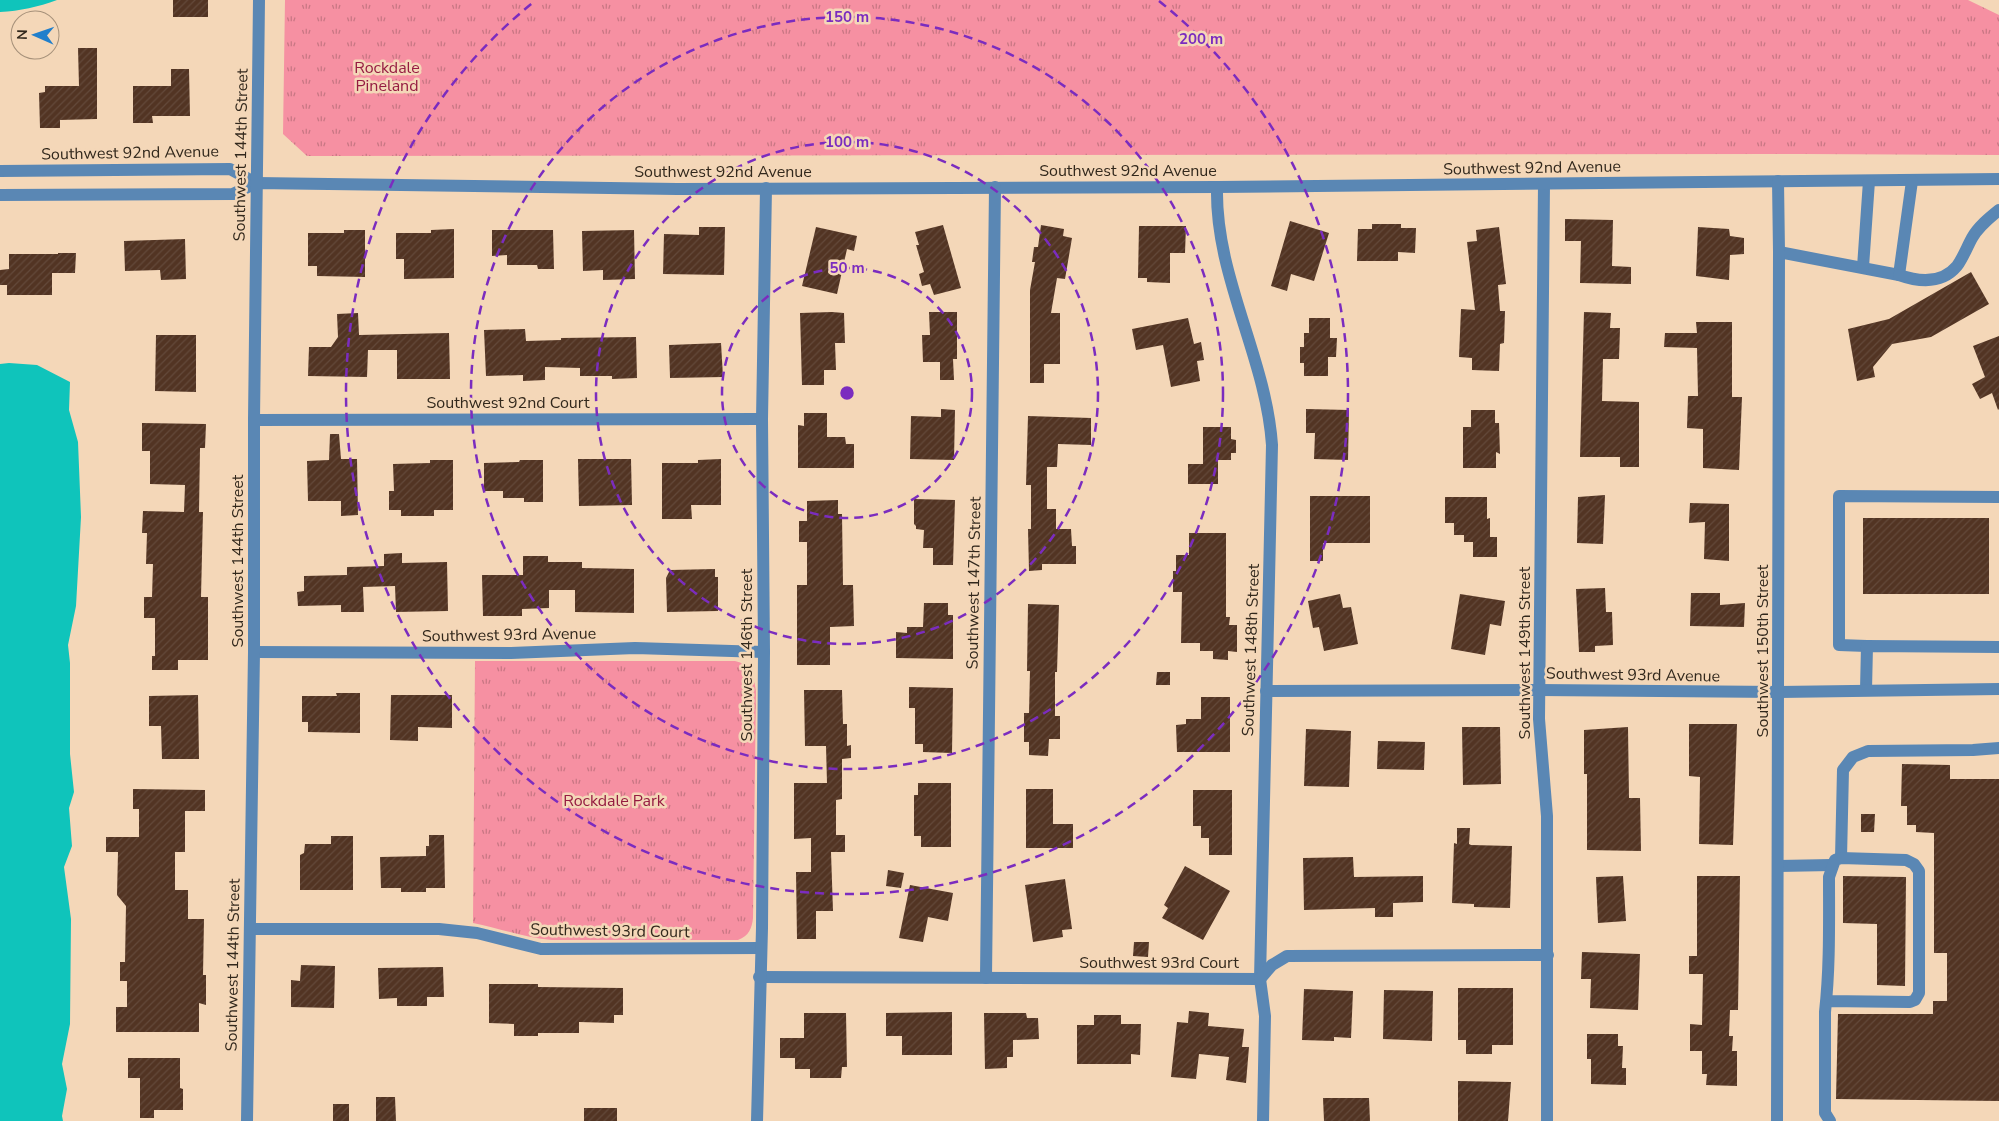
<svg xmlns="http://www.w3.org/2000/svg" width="1999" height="1121" font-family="'Nunito Sans',sans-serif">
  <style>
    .grass { fill: url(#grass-tufts) }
    .water { fill: #0fc4bb }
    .building { fill: url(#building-hatch) }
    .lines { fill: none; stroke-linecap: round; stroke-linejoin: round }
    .minor { stroke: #5a87b4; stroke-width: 12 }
    .ring { fill: none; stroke: #7b2cbf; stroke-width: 2.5; stroke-dasharray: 9 6 }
    .labels { text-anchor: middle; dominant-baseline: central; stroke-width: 5; stroke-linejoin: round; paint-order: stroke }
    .park-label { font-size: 16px; fill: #951b41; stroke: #f4d7b8 }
    .street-label { font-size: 16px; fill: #32281c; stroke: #f4d7b8 }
    .centre { fill: #7b2cbf; stroke: #f4d7b8; stroke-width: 2.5 }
    .ring-label { font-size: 15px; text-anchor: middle; font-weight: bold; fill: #7b2cbf; stroke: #f4d7b8; stroke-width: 5; stroke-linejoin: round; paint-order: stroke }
  </style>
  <defs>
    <pattern id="grass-tufts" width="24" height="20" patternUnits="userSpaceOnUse" patternTransform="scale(1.25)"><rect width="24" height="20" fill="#f690a2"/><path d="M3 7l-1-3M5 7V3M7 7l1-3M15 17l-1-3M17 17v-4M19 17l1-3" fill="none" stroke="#c87683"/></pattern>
    <pattern id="building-hatch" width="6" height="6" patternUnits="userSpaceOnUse" patternTransform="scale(1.25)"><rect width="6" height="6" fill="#523423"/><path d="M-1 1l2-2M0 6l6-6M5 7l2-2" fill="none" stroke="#63493a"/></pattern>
  </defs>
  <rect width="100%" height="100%" fill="#f4d7b8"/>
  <g class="grass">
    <path d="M285,0H1968L1999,15V155L1802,154L307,156L283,134Z"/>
    <path d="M475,661H735C750,664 754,677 756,691L753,918C752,928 749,936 738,940H552C525,938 499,928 473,923Z"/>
  </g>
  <g class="water">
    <path d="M0,0H57C38,7 20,11 0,12Z"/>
    <path d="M9,363L37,365L70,382L69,410L78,442L81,517L76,606L68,645L70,663V754L74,792L69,808L72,846L64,867L71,919L70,1024L62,1064L67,1089L62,1116L63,1121H0V364Z"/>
  </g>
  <g class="building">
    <rect x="173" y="0" width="35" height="17"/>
    <path d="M78,48H97V119L60,120V128H40L39,93L45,92V86H79Z"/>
    <path d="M171,69H189L190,116H152L153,123H133V86H171Z"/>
    <path d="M1565,219L1613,220L1612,266L1631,267V284L1580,283L1581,241H1565Z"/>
    <path d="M1290,221L1329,233L1314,281L1291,274L1287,291L1271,286Z"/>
    <path d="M1372,224H1401V228H1416L1415,253L1398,252V261H1357L1358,229H1372Z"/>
    <path d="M943,225L961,288L934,295L930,284L922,286L919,274L924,272L916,245H919L915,232Z"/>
    <path d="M1041,225L1064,229L1063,236L1072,238L1065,279L1057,278L1051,313H1060V364H1044V383H1030V290L1035,262H1032L1034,247H1038Z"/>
    <path d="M1139,226H1186L1185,253H1170V283L1147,282V278H1138Z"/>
    <path d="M699,227H725L724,275L663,274L664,234L699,235Z"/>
    <path d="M816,227L857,236L854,251L847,249L837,294L802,286Z"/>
    <path d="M1499,227L1506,284L1498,285L1500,311H1505L1504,343L1500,344L1499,371L1472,370V358L1459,357L1461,309L1475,310L1467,242L1477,241L1476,230Z"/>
    <path d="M1698,227L1729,229L1730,236L1744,238V254L1730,255L1729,280L1696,276Z"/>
    <path d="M454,229V278L404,279V259H396V233H431V230Z"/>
    <path d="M344,230H365V277L317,276V266H308V233H344Z"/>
    <path d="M492,230H553L554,269H538L537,265H507V255L492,256Z"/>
    <path d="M634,230L635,279L603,280V270L583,271L582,231Z"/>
    <path d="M185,239L186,279L161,280L160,270L125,271L124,241Z"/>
    <path d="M58,253H76L75,273H52V295H7V285H0V270L9,269V254H58Z"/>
    <path d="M1971,272L1989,304L1931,337L1892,344L1873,367L1875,377L1857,381L1848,329L1889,319Z"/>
    <path d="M832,312L844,313L845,343H835L836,370H824V385H802L800,313Z"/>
    <path d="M929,312H957V359H953L954,380H940V362H923L922,335H930Z"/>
    <path d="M1584,312L1611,313L1610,328H1620L1619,359H1603L1602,401L1639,402V467H1620V457H1580Z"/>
    <path d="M358,313L359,335L449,333L450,379H397V350H368L367,377L308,376L309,347H331L338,337L337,314Z"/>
    <path d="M1188,318L1194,344L1201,342L1204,360L1197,361L1200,381L1171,387L1163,345L1136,350L1132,329Z"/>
    <path d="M1309,318H1330V338H1337L1336,357H1328V376H1304V363H1300V347H1304V333H1309Z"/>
    <path d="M1696,322H1732V397H1742L1739,470L1703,468V429L1687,428L1688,396H1698L1697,348L1664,347L1665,333H1697Z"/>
    <path d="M525,329L526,341L561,340V338L636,337L637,378L612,379V376H580V368L545,367V380L523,381V375L486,376L484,330Z"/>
    <path d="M156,335H196V392L155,391Z"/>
    <path d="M1999,336V409L1998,410L1992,393L1980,399L1972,384L1985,377L1973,346Z"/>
    <path d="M721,343L723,377L670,378L669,345Z"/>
    <path d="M941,409L955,410L954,460L910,459L911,416L941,417Z"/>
    <path d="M1306,409L1349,410L1348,460L1314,459L1315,433H1306Z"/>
    <path d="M1471,410H1495V423H1499L1500,454L1496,452V468H1463V427H1471Z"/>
    <path d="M804,413H827V437H845L846,444H854V468H798V425L804,426Z"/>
    <path d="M1028,416L1091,418V445L1058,444L1057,467H1047V509H1056V529H1071L1072,546H1076V564H1042V570L1029,571L1028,529H1031V485H1026Z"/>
    <path d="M142,423L206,424L205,448H200L199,512H203L201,597H208V660H178V670H152V656H155V618H144V597H152L153,564H146L147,533H142L143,511L184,512L185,485L150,484V451H142Z"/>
    <path d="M1203,427H1231V439L1236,440V453H1231V460H1218V484H1188V464H1203Z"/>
    <path d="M330,434H339L341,459H357L358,515L341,516V501H308L307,461L329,460Z"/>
    <path d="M578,459H631L632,505L579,506Z"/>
    <path d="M721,459V505H691L692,519H662V463H698V460Z"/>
    <path d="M430,460H453V510H434V516H401V510H389V491H394L393,464L430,463Z"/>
    <path d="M520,460H543V502H524V498H503V491H484V463L519,462Z"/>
    <path d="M1605,495L1603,544L1577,543L1578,497Z"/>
    <path d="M1310,496H1370V543H1323V561H1310Z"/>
    <path d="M1445,497H1487V519L1490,518V537H1497V557H1473V542H1464V535H1454V523H1445Z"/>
    <path d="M914,499L955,500L953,565H933V548H923L924,530L916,529V526L914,524Z"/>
    <path d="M838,500V514H842L843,585H853L854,626L830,627V665H797V585H807V542H799V521H807V501Z"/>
    <path d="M1690,503L1729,504V561L1704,559L1705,522L1689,523Z"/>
    <rect x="1863" y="518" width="126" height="76"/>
    <path d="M1189,533H1226V617H1230L1229,625H1237V652L1228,651V660L1213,659V651H1200V643H1181L1182,592H1173V571H1176V555H1189Z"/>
    <path d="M402,553V563L447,562L448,611L396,612L395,586L363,587L364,612H341V605L298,606L297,592L304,591V576L347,575V567L384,566V554Z"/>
    <path d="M523,556H548V562H582V568L634,569V613L575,612V590H549V608L522,609V616H483L482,575H523Z"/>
    <path d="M715,569V577H718V611L667,612L666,578L670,570Z"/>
    <path d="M1605,588L1606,612H1612L1613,645L1595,646V652H1579L1576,589Z"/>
    <path d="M1691,593H1720V605L1745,603L1744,627L1690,626Z"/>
    <path d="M1340,594L1343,608L1351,607L1358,644L1324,651L1319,627L1313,628L1308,601Z"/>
    <path d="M1460,594L1505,601L1501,626L1490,624L1485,655L1451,649Z"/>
    <path d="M924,603H948V615H953V659L896,658V632L907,633V627H923Z"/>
    <path d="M1028,604L1059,605L1057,672H1055V716H1060V739H1049L1048,756L1029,755V742H1024V713H1029L1030,671H1027Z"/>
    <path d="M1157,672H1170V685H1156Z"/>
    <path d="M909,687L953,688L952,753L923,752V744H915V708H909Z"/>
    <path d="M804,690H842L843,724H847V746L851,745V758L842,759V799L836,800V835H845V852H831L833,911H816V939H797L796,872H811V838L794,839V783H827L826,746H805Z"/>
    <path d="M336,693H360V733L308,732V722H302V696H337Z"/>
    <path d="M198,695L199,759H162L161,726H149V696Z"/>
    <path d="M391,695H452V728L418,727V741L390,740Z"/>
    <path d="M1201,697H1230V752H1177L1176,725L1186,724V719H1201Z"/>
    <path d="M1689,724H1737L1733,845L1699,844L1700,777L1689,776Z"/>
    <path d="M1462,727H1500L1501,784L1463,785Z"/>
    <path d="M1628,727L1629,798H1640L1641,851L1587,850V774H1584V730Z"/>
    <path d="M1306,729L1351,731L1349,787L1304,786Z"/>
    <path d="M1378,741L1425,742L1424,770L1377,769Z"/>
    <path d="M1902,764L1950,765V779H1999V1101L1836,1099L1838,1014H1933V1001H1947V953H1934V833L1916,832V825H1907V806H1901Z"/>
    <path d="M918,783H951V847H921V836H914V795H918Z"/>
    <path d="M133,789L205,790V811H185V852H175V890H188V919H204L203,975H206V1005L199,1003V1032H116V1007H127V981H120V962H125L126,906L117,895L118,852H106V837H139V809H133Z"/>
    <path d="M1026,789H1053V824H1073V848H1026Z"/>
    <path d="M1193,790H1232V855H1209V838H1201V826H1193Z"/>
    <path d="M1861,814H1875L1874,832H1861Z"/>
    <path d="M1457,828H1470L1469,844L1471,845L1512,846L1510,908L1474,907V904L1452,903L1454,843L1457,844Z"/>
    <path d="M429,835H444L445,888H426V892H401V888H381L380,857L426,856V846H429Z"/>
    <path d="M331,836H353V890H300V855L304,853L305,844H331Z"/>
    <path d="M1353,857L1354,877L1423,876V902L1393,903V917H1375V908L1304,910L1303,858Z"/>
    <path d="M1185,866L1230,891L1203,940L1162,918L1168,908L1164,905Z"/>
    <path d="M888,870L904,873L901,888L886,886Z"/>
    <path d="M1623,876L1626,921L1598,923L1596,877Z"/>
    <path d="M1697,876H1740L1738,1010H1730L1729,1036H1733L1732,1051H1737V1086L1706,1085L1707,1074H1702V1051H1690V1024L1702,1025L1703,974H1689V956H1697Z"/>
    <path d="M1843,876L1906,877L1905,986L1877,985V924L1843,923Z"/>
    <path d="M1065,879L1072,929L1062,930L1063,937L1033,942L1025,885Z"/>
    <path d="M910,885L953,893L948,921L928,917L923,942L899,938Z"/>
    <path d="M1134,942H1149L1148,957L1133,956Z"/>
    <path d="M1582,952L1640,954L1638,1010L1590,1008L1591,979H1581Z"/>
    <path d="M301,965L335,966L334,1008L291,1007V980L300,981Z"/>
    <path d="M443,967L444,997H427V1006H397V998L379,999L378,968Z"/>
    <path d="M489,984H538V987L623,988V1015H614V1023L579,1022V1033H538V1036H514V1024L489,1023Z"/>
    <path d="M1458,988H1513V1045H1492V1054H1466V1040H1458Z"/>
    <path d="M1304,989L1353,991L1351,1038L1334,1037V1041L1302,1040Z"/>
    <path d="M1384,990L1433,991L1432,1041L1383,1039Z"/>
    <path d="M1189,1011L1209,1013L1208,1026L1244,1029L1242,1047H1249L1246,1083L1226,1080L1229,1057L1199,1054L1196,1079L1171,1077L1177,1022L1188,1023Z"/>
    <path d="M952,1012V1055H902V1036H886V1013Z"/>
    <path d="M804,1013H846L847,1067H842L841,1078H810V1069H795V1058H780V1038H804Z"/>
    <path d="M984,1013H1026L1027,1018H1038L1039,1039L1013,1040V1057H1007V1068L985,1069Z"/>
    <path d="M1094,1015H1121V1024H1141L1140,1055L1131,1054V1064H1077V1025H1094Z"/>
    <path d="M1587,1034H1618V1046H1623L1622,1068H1626V1085L1591,1084V1059H1587Z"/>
    <path d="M128,1058H180V1088L183,1089V1110H154V1118H140V1078H128Z"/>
    <path d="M1458,1081L1511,1082L1508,1121H1458Z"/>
    <path d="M376,1097H395L396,1121H376Z"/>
    <path d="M1323,1098H1369L1370,1121H1324Z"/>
    <rect x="333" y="1104" width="16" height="17"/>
    <rect x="584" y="1108" width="33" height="13"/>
  </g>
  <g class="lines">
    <g class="minor">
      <path d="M0,171L230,169L256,183"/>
      <path d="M1544,184L1539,719L1547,816V1121"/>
      <path d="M1217,187C1215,277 1266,357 1272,445L1260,979L1265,1016L1263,1121"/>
      <path d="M0,195L233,194L256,183L677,189L1217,187L1999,179"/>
      <path d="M1779,252L1899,275L1912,181"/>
      <path d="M1863,267L1869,181"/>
      <path d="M1899,275C1919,282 1942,284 1957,266C1963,258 1967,247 1972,238C1978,227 1989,218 1999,210"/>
      <path d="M254,420L762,419"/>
      <path d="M1867,646L1839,645V496L1999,497"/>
      <path d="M254,652L511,653L635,648L764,652"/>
      <path d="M1866,690L1867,646L1999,647"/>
      <path d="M1266,691L1539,690L1779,692L1999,689"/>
      <path d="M1841,858L1843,770L1853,757L1868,751L1973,750L1999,748"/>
      <path d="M1778,866L1832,865"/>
      <path d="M250,929H439L477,933L541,949L761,948"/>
      <path d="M759,977L1260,979"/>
      <path d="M986,978L995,187"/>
      <path d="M1260,979L1272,965L1287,956L1548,955"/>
      <path d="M1826,1001L1910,1002L1915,1000L1919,993V871L1914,864L1906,860L1841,858L1835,860L1829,877C1829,922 1830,967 1825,1012V1113L1830,1121"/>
      <path d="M247,1121L254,652V420L259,0"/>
      <path d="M757,1121L762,928L764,652L762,419L766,188"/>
      <path d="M1777,1121L1779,252L1778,181"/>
    </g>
  </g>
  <g class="ring">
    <circle cx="847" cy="393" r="125"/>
    <circle cx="847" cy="393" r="251"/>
    <circle cx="847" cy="393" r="376"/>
    <path d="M1159 1A501 501 0 1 1 535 1"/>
  </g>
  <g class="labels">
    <g class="park-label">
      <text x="387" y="68">Rockdale<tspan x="387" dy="18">Pineland</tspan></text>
      <text x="614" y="801">Rockdale Park</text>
    </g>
    <g class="street-label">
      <text transform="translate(130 153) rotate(-1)">Southwest 92nd Avenue</text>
      <text transform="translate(241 155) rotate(-89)">Southwest 144th Street</text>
      <text transform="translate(1532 168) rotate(-1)">Southwest 92nd Avenue</text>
      <text x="1128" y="171">Southwest 92nd Avenue</text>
      <text x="723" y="172">Southwest 92nd Avenue</text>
      <text x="508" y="403">Southwest 92nd Court</text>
      <text transform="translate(238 561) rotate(-90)">Southwest 144th Street</text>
      <text transform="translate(974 583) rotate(-89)">Southwest 147th Street</text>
      <text transform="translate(509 635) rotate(-1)">Southwest 93rd Avenue</text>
      <text transform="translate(1251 650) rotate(-88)">Southwest 148th Street</text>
      <text transform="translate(1763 651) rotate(-90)">Southwest 150th Street</text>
      <text transform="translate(1525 653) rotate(-90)">Southwest 149th Street</text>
      <text transform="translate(747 655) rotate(-90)">Southwest 146th Street</text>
      <text transform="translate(1633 675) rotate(1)">Southwest 93rd Avenue</text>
      <text transform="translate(610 931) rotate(1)">Southwest 93rd Court</text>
      <text x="1159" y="963">Southwest 93rd Court</text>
      <text transform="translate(233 965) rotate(-89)">Southwest 144th Street</text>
    </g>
  </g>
  <circle cx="847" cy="393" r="8" class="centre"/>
  <g class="ring-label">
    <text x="847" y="22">150 m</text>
    <text x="1201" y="44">200 m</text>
    <text x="847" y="147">100 m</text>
    <text x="847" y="273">50 m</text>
  </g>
  <g transform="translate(35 35) rotate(272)"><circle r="24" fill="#f4d7b8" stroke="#a6917a"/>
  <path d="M0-4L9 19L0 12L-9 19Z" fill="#217fcb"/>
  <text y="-8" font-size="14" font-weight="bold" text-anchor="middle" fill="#32281c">N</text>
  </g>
</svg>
